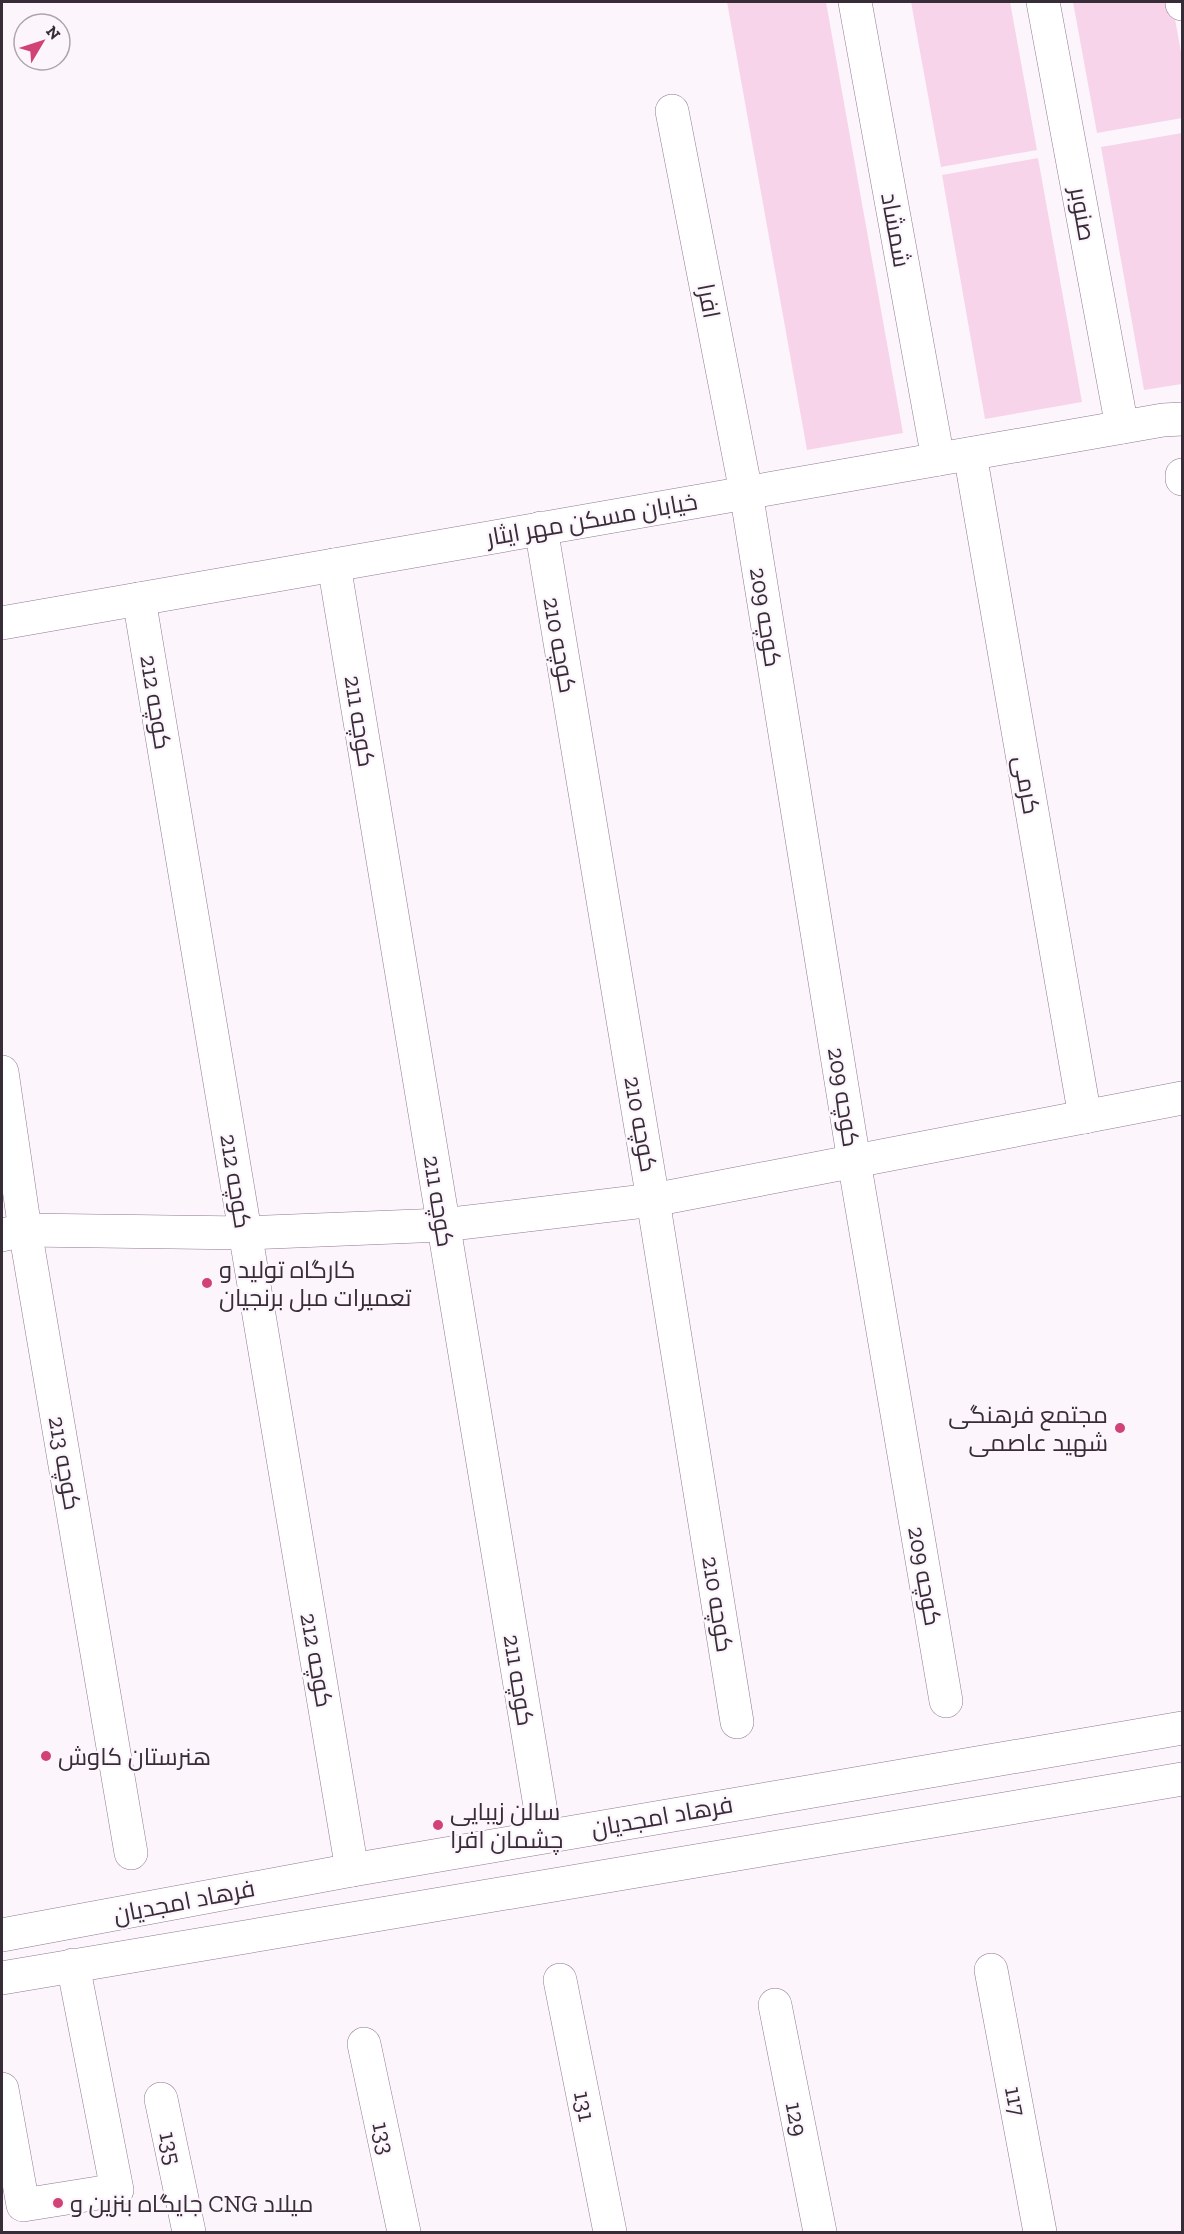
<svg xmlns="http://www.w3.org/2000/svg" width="1184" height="2234" font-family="'Zilla Slab',Cairo,serif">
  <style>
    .building { fill: #f8d4eb }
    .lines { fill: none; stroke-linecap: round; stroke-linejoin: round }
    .minor-casing { stroke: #917792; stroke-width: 34 }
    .minor { stroke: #fff; stroke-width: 33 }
    .poi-dot { fill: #d04374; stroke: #fcf6fc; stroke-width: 2 }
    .labels { text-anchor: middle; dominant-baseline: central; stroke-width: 4.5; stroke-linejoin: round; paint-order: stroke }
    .street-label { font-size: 24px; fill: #372c38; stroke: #fcf6fc }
    .poi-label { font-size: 24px; fill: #372c38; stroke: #fcf6fc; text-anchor: start }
  </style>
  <rect width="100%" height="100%" fill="#fcf6fc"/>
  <g class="building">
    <path d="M727,2H826L903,433L807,450Z"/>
    <path d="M911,2H1010L1037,150L941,167Z"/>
    <path d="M1073,2H1172L1182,58V118L1097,133Z"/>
    <path d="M1182,133V384L1144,390L1101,147Z"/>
    <path d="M1038,158L1082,402L985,419L942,175Z"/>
  </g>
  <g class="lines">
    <g class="minor-casing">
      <g id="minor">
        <path d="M855,2L938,459"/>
        <path d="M1043,2L1122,427"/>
        <path d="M1182,2V4"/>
        <path d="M672,111L746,492L854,1161L946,1701"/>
        <path d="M970,454L1085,1117"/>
        <path d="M1182,475V479"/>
        <path d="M541,528L653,1200L737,1722"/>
        <path d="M334,565L545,1836"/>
        <path d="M139,599L352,1870"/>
        <path d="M2,623L1163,420L1182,419"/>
        <path d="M2,1072L25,1230L131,1853"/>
        <path d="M2,1235L25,1230L245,1233L443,1225L653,1200L1182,1098"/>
        <path d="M2,1935L352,1870L1182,1728"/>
        <path d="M991,1970L1040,2232"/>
        <path d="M2,1978L1182,1779"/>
        <path d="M560,1980L610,2232"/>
        <path d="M775,2005L820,2232"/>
        <path d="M364,2044L404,2232"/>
        <path d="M2,2089L23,2205L117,2190L73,1965"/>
        <path d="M161,2099L189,2232"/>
      </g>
    </g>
    <use href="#minor" class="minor"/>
  </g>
  <g class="poi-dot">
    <circle cx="207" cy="1283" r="6"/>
    <circle cx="1120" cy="1428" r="6"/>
    <circle cx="46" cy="1756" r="6"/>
    <circle cx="438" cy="1825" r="6"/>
    <circle cx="58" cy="2203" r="6"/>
  </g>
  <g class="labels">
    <g class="street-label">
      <text transform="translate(1083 214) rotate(80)">صنوبر</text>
      <text transform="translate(896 230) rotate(80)">شمشاد</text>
      <text transform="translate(709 301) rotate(79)">افرا</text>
      <text transform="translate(592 519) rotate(-10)">خیابان مسکن مهر ایثار</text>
      <text transform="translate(766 617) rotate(81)">کوچه 209</text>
      <text transform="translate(560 645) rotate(80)">کوچه 210</text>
      <text transform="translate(156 702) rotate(81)">کوچه 212</text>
      <text transform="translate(360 721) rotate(81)">کوچه 211</text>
      <text transform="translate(1027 785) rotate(80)">کرمی</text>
      <text transform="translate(844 1097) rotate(81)">کوچه 209</text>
      <text transform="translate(641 1124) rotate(80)">کوچه 210</text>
      <text transform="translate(236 1181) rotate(81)">کوچه 212</text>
      <text transform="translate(439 1201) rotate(81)">کوچه 211</text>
      <text transform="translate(65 1463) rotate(80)">کوچه 213</text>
      <text transform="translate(925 1576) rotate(80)">کوچه 209</text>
      <text transform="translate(718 1604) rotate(81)">کوچه 210</text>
      <text transform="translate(317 1660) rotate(80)">کوچه 212</text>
      <text transform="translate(519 1680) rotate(81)">کوچه 211</text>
      <text transform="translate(662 1816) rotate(-10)">فرهاد امجدیان</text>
      <text transform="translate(184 1901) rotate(-11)">فرهاد امجدیان</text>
      <text transform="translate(1016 2101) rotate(79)">117</text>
      <text transform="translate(585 2106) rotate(79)">131</text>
      <text transform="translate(797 2119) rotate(79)">129</text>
      <text transform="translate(384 2138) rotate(78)">133</text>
      <text transform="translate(171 2148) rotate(78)">135</text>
    </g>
    <g class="poi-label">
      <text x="219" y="1269">کارگاه تولید و<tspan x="219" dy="28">تعمیرات مبل برنجیان</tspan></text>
      <text x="1108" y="1414" text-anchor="end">مجتمع فرهنگی<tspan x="1108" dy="28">شهید عاصمی</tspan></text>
      <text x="58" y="1756">هنرستان کاوش</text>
      <text x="450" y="1811">سالن زیبایی<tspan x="450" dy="28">چشمان افرا</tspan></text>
      <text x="70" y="2203">جایگاه بنزین و CNG میلاد</text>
    </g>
  </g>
  <rect width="1184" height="2234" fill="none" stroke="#372c38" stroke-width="6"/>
  <g transform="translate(42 42) rotate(51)"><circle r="28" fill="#fcf6fc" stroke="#ada5ae" stroke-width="1.5"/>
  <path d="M0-4.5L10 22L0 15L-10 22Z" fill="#d04374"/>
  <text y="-9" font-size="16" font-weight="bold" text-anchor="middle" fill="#372c38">N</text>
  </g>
</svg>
